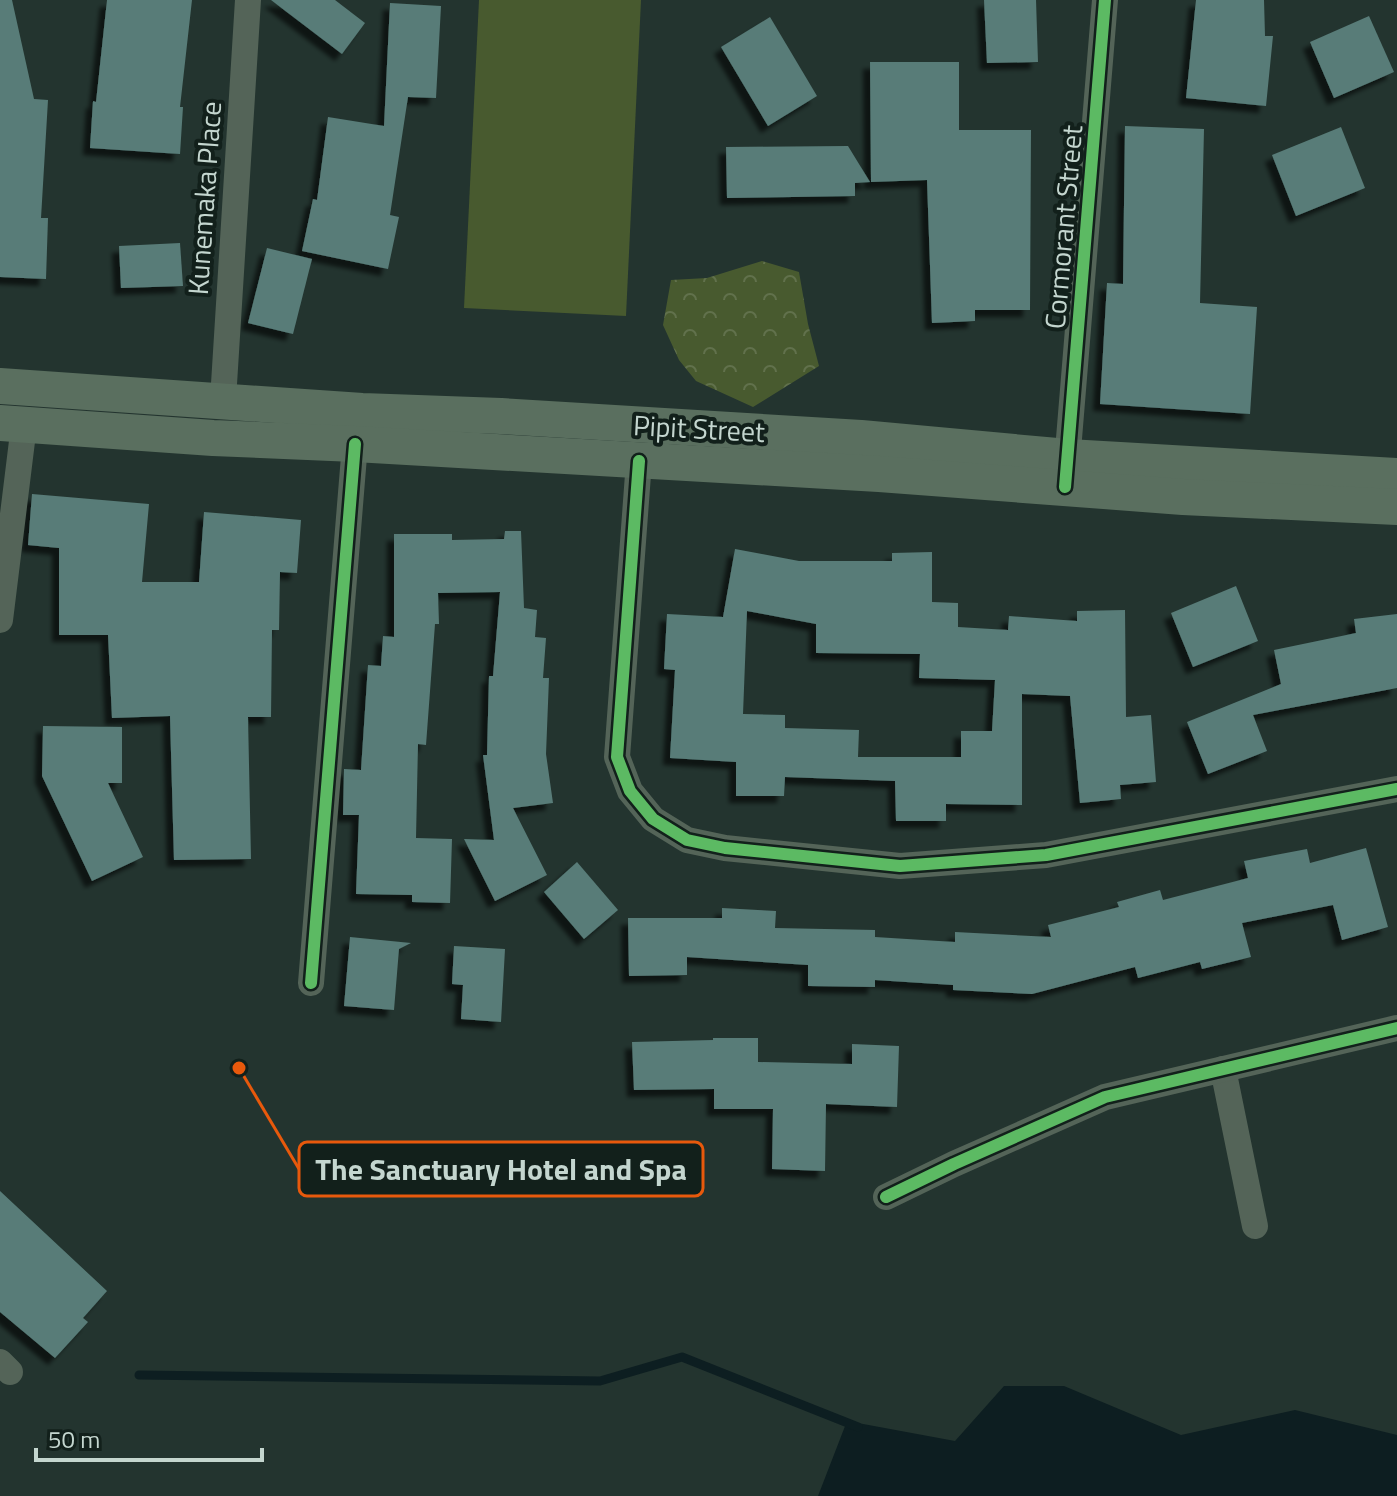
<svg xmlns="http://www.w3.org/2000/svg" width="1397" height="1496" font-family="'Titillium Web',sans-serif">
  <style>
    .green { fill: #485a2f }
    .forest { fill: url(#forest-crowns) }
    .water { fill: #0d1e21 }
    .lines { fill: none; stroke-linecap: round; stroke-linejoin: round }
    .stream { stroke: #0d1e21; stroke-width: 9 }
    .building { fill: #587c78; fill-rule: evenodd; filter: url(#shadow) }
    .minor { stroke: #546458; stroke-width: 26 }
    .secondary { stroke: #5a6f5f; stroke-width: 36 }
    .cycleway-casing { stroke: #12201b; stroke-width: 17 }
    .cycleway { stroke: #5cba63; stroke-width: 12 }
    .labels { text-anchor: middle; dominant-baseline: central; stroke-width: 8; stroke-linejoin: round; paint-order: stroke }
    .street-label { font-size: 28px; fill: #c4d6cf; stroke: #12201b }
    .leader { fill: none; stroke: #e8590c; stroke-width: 3 }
    .callout-dot { fill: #e8590c; stroke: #12201b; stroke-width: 3 }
    .callout { fill: #12201b; stroke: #e8590c; stroke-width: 3 }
    .callout-label { font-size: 30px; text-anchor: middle; font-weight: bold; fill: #c4d6cf }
  </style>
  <defs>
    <pattern id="forest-crowns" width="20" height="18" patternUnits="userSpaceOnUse" patternTransform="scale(2)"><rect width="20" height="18" fill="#485a2f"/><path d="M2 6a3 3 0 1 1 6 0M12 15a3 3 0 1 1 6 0" fill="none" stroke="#61714c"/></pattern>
    <filter id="shadow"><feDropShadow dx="-7" dy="7" stdDeviation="2" flood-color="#0009"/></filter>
  </defs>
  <rect width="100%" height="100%" fill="#23342f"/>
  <path class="green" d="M479,0H641L626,316L464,308Z"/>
  <path class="forest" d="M762,261L799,272L808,324L819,366L753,407L696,381L679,360L663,325L671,280L707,278Z"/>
  <path class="water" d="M1004,1386H1064L1181,1435L1295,1410L1397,1435V1496H818L847,1421L955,1441Z"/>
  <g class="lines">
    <path class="stream" d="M139,1375L600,1381L682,1357L858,1427"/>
  </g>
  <g class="building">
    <path d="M0,0H12L34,99L48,100L41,218H48L46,279L0,277Z"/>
    <path d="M107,0H192L180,107H183L180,154L90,148L93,101L96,102Z"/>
    <path d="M271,0H335L365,23L342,54Z"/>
    <path d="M984,0H1036L1038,62L987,63Z"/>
    <path d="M1196,0H1264L1265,36H1273L1266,106L1186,98Z"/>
    <path d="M390,3L441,6L436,98L408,97L390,215L399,217L388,269L302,251L313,199L317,200L328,117L384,126Z"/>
    <path d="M1369,16L1394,72L1334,98L1310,42Z"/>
    <path d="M770,17L817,96L768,126L721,47Z"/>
    <path d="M870,62H959V130H1031L1030,310H975V321L932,323L927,180L871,182Z"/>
    <path d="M1125,126L1204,129L1200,303L1257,307L1250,414L1100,404L1107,283L1123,284Z"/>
    <path d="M1341,127L1365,188L1296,216L1272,155Z"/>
    <path d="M848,146L870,182L855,183V196L727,198L726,147Z"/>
    <path d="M180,243L183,286L121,288L119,246Z"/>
    <path d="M267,248L312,259L293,334L248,323Z"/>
    <path d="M32,494L149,504L142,582H199L204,512L301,520L297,573L280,572L279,630H272L271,717H248L251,859L174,860L170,716L112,718L108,635H59V548L28,545Z"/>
    <path d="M505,531H521L524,608L537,610L535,637L546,638L543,678H549L546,754L553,803L513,808L547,875L495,901L464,839L494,840L483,755H487L489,676H493L500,592L438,593L439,624H435L426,745L418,744L416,838L452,839L450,903L412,902V895L356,894L359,815H343L344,769L361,770L368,665L381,666L383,636L394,637V534H452V540L504,539Z"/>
    <path d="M735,549L799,561H892V553L932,552V602L958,603V627L1008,630L1009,616L1077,621V611L1125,610L1126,717L1151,715L1156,782L1120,785L1121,799L1080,803L1070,696L1022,694V805L946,804V821H896L895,781L785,777L784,796H736V762L670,758L675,670L664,669L667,614L723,617ZM747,611L816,624V653L920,654L919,678L995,680L992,731H961V757H858L859,730L785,728V715L743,714Z"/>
    <path d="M1236,586L1258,641L1193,667L1171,613Z"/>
    <path d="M1397,614V688L1253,715L1267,751L1208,774L1187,722L1281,684L1274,650L1356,633L1354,619Z"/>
    <path d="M43,726L122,727V783H108L143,857L92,881L42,776Z"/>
    <path d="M1366,848L1388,927L1342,940L1333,905L1242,923L1251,957L1202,969L1200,962L1138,978L1135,967L1032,994L953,990V985L875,980V987L808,986V965L687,957V975L629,976L628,918H722V908L776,911L775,928L875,930V937L955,942V932L1051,937L1048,925L1119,907L1117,902L1160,890L1163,900L1248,878L1244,861L1307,849L1310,863Z"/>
    <path d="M577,862L618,910L584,939L544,892Z"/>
    <path d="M350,937L411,943L399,949L394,1010L344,1006Z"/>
    <path d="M454,946L505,949L501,1022L461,1019L463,985L452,984Z"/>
    <path d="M713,1038H758V1062L852,1064V1044L899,1046L897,1107L826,1104L825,1171L772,1169L773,1109H714V1089L634,1090L632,1042L713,1040Z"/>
    <path d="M0,1191L107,1291L83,1318L88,1322L55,1358L0,1312Z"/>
  </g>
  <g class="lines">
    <g class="minor">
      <path d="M223,400L248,0"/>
      <path d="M639,461L617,757L630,791L653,819L687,840L725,848L900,866L1046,855L1397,789"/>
      <path d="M1066,475L1105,0"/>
      <path d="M0,620L24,425"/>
      <path d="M311,983L355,444"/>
      <path d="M1223,1069L1255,1226"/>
      <path d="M886,1197L954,1164L1105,1097L1397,1028"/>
      <path d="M0,1362L10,1372"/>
    </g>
    <g class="secondary">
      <path d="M0,386L362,411L501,416L861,438L1068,457L1397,476"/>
      <path d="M0,423L213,438L355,444L879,474L1183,497L1397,507"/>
    </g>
    <g class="cycleway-casing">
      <g id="cycleway">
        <path d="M639,461L617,757L630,791L653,819L687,840L725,848L900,866L1046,855L1397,789"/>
        <path d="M1065,487L1105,0"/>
        <path d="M311,983L355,444"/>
        <path d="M886,1197L954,1164L1105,1097L1397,1028"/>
      </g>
    </g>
    <use href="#cycleway" class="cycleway"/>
  </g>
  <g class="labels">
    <g class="street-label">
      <text transform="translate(204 198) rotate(-86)">Kunemaka Place</text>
      <text transform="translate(1063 227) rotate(-85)">Cormorant Street</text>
      <text transform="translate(699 428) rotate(3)">Pipit Street</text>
    </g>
  </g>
  <path class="leader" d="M239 1068L299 1169"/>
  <circle class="callout-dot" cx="239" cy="1068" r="8"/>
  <rect class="callout" x="299" y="1142" width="404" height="54" rx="8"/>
  <g class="callout-label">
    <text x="501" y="1180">The Sanctuary Hotel and Spa</text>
  </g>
  <path d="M36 1448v12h226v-12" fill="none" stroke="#c4d6cf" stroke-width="4"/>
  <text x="48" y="1448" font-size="24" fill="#c4d6cf" stroke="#12201b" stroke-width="6" paint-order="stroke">50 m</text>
</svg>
